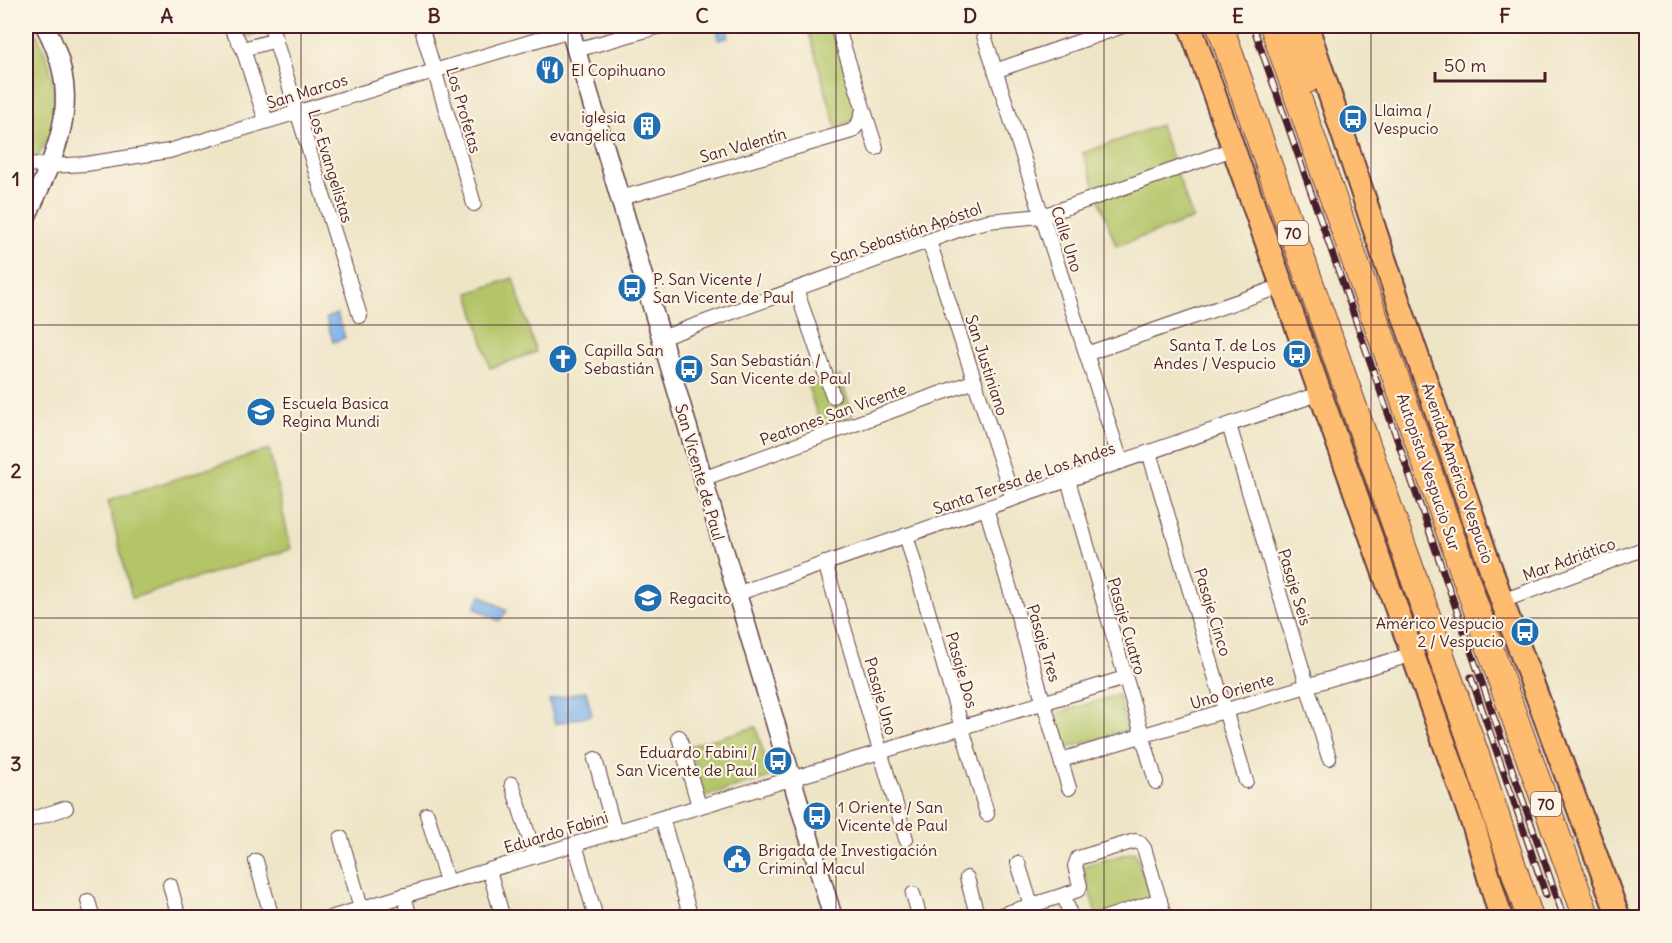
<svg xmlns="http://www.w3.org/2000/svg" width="1672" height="943" font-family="Delius,sans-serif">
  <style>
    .green { fill: #b3c568; stroke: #7e724a; stroke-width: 1.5 }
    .water { fill: #7ab1e9; stroke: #62688a; stroke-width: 1.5 }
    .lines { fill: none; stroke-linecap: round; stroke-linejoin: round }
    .minor-casing { stroke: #633d42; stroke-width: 16 }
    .tertiary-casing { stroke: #633d42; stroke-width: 21 }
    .primary-casing { stroke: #633d42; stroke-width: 26 }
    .motorway-casing { stroke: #633d42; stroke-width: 28 }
    .minor { stroke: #fff; stroke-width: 14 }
    .tertiary { stroke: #fff; stroke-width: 18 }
    .primary { stroke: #fdbc70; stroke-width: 22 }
    .motorway { stroke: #fdbc70; stroke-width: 26 }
    .rail-casing { stroke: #4a1f2b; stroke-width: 7 }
    .rail { stroke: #fcf5e5; stroke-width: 4.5; stroke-dasharray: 14; stroke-linecap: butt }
    .grid { fill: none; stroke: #4a1f2b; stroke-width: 1.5; stroke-opacity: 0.55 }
    .labels { text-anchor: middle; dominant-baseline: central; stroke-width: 4.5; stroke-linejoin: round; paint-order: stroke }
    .shield { fill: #fcf5e5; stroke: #7f5f63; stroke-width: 1.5 }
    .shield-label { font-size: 15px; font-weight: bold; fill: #4a1f2b }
    .poi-label { font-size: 16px; fill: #4a1f2b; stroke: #fcf5e5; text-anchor: start }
    .street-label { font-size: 16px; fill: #4a1f2b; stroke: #fcf5e5 }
    .neatline { fill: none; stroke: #4a1f2b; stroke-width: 2 }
    .grid-label { font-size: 20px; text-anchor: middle; font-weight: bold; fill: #4a1f2b }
  </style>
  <rect width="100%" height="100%" fill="#fcf5e5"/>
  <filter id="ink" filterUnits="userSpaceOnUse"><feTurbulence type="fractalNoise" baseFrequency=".0167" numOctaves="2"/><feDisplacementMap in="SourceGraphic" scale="12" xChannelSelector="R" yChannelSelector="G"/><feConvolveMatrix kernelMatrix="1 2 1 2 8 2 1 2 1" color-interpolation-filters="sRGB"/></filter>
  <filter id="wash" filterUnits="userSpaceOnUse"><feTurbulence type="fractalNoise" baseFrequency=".008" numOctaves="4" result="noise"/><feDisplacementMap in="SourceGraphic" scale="24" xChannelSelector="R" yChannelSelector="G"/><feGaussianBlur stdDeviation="1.35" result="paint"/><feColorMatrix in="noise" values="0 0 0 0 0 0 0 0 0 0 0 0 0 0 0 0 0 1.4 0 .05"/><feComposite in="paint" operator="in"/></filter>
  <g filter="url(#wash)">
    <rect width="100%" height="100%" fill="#eee5c7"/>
    <g class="green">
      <path d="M26,26H32C50,56 61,95 51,130C48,140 41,150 36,160L26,155Z"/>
      <path d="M238,26H263L265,32L245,37Z"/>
      <path d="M807,26H834L859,108C852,123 851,123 836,127Z"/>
      <path d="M1160,125L1193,219L1116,246L1083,153Z"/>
      <path d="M513,278L536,352L490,368L469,293Z"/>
      <path d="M840,376L853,416L821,427L808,387Z"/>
      <path d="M269,449L291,549L132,598L108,501Z"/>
      <path d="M1118,695L1128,730L1067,748L1057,713Z"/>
      <path d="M756,727L770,777L703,797L689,746Z"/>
      <path d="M1135,852L1151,898L1097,917L1082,866Z"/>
    </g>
    <g class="water">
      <path d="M718,26H729L728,38L718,40Z"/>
      <path d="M337,314L345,338L333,342L326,318Z"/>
      <path d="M481,595L507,611L499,621L475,608Z"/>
      <path d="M586,691L592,715L555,724L549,700Z"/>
    </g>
  </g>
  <g filter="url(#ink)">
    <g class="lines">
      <g class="minor-casing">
        <g id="minor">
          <path d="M230,26L243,49L266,121"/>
          <path d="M271,26L360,316"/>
          <path d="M421,26L474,204"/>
          <path d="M837,26L876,148"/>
          <path d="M981,26L1121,462"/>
          <path d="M243,49L276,40"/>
          <path d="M576,50L661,26"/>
          <path d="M995,71L1123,26"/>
          <path d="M26,164L50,166L86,164L169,151L570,30"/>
          <path d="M621,198L852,131L859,123L863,110"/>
          <path d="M929,241L1013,499"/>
          <path d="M796,289L833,396"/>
          <path d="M661,338L972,225L988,221L1042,216L1233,149"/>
          <path d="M1086,354L1282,286"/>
          <path d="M1229,425L1329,758"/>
          <path d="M1149,452L1246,781"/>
          <path d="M702,479L975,381"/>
          <path d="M1068,480L1156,782"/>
          <path d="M986,508L1069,788"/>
          <path d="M906,535L987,814"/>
          <path d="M825,563L906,839"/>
          <path d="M736,594L1321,393"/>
          <path d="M1502,601L1646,548"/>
          <path d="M679,737L699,806"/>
          <path d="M595,759L615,832"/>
          <path d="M1061,760L1413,654"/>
          <path d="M512,784L535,856"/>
          <path d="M427,814L447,882"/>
          <path d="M662,818L691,918"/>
          <path d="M26,821L66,808"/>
          <path d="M341,838L361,908"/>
          <path d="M575,844L596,918"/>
          <path d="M256,861L272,918"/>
          <path d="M1018,863L1035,918"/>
          <path d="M489,870L503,918"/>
          <path d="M967,878L978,918"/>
          <path d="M170,885L179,918"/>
          <path d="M913,894L920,918"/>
          <path d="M404,895L410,918"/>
          <path d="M1064,895L1078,890L1080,886L1075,866L1078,858L1135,841L1139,842L1144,848L1165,918"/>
          <path d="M88,901L93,918"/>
          <path d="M330,918L1125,678"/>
          <path d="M991,918L1064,895L1071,918"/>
          <path d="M1105,918L1160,900"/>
        </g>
      </g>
      <g class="tertiary-casing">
        <g id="tertiary">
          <path d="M569,26L833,918"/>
          <path d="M26,218C58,148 85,100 45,26"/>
        </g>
      </g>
      <g class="primary-casing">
        <g id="primary">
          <path d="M1190,26L1475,830L1501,918"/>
          <path d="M1307,26L1399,303L1502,601L1619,918"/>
        </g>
      </g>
      <g class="motorway-casing">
        <g id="motorway">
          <path d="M1220,26L1475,752L1530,918"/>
          <path d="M1273,26L1505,691L1587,918"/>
          <path d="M1294,26L1307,80"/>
        </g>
      </g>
      <use href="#minor" class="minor"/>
      <use href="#tertiary" class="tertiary"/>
      <use href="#primary" class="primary"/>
      <use href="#motorway" class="motorway"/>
      <g class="rail-casing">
        <g id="rail">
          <path d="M1253,26L1564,918"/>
          <path d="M1471,677L1546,895"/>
        </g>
      </g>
      <use href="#rail" class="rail"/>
    </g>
  </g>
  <path class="grid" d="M301,26V918M568,26V918M836,26V918M1104,26V918M1371,26V918M26,325H1646M26,618H1646"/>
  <defs>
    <g id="restaurant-disc" transform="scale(1.5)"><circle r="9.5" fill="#1f6fb2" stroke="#fcf5e5"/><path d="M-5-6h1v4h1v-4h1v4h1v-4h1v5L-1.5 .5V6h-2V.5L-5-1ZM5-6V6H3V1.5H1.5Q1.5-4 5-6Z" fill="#fff"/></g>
    <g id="bus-disc" transform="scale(1.5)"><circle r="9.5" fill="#1f6fb2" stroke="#fcf5e5"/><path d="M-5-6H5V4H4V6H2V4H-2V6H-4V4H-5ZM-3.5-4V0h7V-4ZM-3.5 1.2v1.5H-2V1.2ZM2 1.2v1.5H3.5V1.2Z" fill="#fff"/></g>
    <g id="building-disc" transform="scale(1.5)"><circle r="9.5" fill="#1f6fb2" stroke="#fcf5e5"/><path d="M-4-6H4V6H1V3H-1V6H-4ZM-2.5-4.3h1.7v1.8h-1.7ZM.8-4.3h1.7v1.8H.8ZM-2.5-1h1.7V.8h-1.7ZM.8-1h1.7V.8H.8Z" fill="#fff"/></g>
    <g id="church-disc" transform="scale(1.5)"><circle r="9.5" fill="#1f6fb2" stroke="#fcf5e5"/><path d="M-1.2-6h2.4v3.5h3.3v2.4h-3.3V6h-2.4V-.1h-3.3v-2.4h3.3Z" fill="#fff"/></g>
    <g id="school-disc" transform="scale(1.5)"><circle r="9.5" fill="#1f6fb2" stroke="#fcf5e5"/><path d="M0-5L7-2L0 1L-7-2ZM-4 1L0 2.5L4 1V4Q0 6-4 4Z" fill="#fff"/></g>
    <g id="civic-disc" transform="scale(1.5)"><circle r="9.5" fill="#1f6fb2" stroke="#fcf5e5"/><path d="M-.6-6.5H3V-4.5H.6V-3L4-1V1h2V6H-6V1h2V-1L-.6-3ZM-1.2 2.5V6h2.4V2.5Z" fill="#fff"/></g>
  </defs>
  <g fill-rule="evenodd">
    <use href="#restaurant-disc" x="550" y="70"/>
    <use href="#bus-disc" x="1353" y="119"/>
    <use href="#building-disc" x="647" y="126"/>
    <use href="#bus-disc" x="632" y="288"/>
    <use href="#bus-disc" x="1297" y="354"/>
    <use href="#church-disc" x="563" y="359"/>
    <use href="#bus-disc" x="689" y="369"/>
    <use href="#school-disc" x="261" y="412"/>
    <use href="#school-disc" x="648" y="598"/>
    <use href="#bus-disc" x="1525" y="632"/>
    <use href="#bus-disc" x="778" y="761"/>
    <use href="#bus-disc" x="817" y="816"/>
    <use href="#civic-disc" x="737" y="859"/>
  </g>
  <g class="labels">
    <g class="shield">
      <rect x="1278" y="221" width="30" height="24" rx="4.5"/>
      <rect x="1531" y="792" width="30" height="24" rx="4.5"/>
    </g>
    <g class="shield-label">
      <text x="1293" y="233">70</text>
      <text x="1546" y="804">70</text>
    </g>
    <g class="poi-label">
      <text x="571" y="70">El Copihuano</text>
      <text x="1374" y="110">Llaima /<tspan x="1374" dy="18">Vespucio</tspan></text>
      <text x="626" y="117" text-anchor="end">iglesia<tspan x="626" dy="18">evangelica</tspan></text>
      <text x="653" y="279">P. San Vicente /<tspan x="653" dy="18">San Vicente de Paul</tspan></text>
      <text x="1276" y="345" text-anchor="end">Santa T. de Los<tspan x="1276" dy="18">Andes / Vespucio</tspan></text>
      <text x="584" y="350">Capilla San<tspan x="584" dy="18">Sebastián</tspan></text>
      <text x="710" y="360">San Sebastián /<tspan x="710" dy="18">San Vicente de Paul</tspan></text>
      <text x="282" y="403">Escuela Basica<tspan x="282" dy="18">Regina Mundi</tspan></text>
      <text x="669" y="598">Regacito</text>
      <text x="1504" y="623" text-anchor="end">Américo Vespucio<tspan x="1504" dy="18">2 / Vespucio</tspan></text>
      <text x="757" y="752" text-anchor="end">Eduardo Fabini /<tspan x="757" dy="18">San Vicente de Paul</tspan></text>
      <text x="838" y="807">1 Oriente / San<tspan x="838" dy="18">Vicente de Paul</tspan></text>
      <text x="758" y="850">Brigada de Investigación<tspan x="758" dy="18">Criminal Macul</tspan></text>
    </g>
    <g class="street-label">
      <text transform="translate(307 91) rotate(-17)">San Marcos</text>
      <text transform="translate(464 110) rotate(74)">Los Profetas</text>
      <text transform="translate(743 145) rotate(-16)">San Valentín</text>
      <text transform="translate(331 166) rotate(73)">Los Evangelistas</text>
      <text transform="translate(906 233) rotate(-19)">San Sebastián Apóstol</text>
      <text transform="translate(1067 239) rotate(72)">Calle Uno</text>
      <text transform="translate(987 365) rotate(72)">San Justiniano</text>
      <text transform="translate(833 414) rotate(-20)">Peatones San Vicente</text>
      <text transform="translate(700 472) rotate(74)">San Vicente de Paul</text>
      <text transform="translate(1429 472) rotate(71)">Autopista Vespucio Sur</text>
      <text transform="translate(1458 473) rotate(71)">Avenida Américo Vespucio</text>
      <text transform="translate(1024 478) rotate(-19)">Santa Teresa de Los Andes</text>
      <text transform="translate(1569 559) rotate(-20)">Mar Adriático</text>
      <text transform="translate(1295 587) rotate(73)">Pasaje Seis</text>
      <text transform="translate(1213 612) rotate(73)">Pasaje Cinco</text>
      <text transform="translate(1127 626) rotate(74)">Pasaje Cuatro</text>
      <text transform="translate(1044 643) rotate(73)">Pasaje Tres</text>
      <text transform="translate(962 670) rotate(74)">Pasaje Dos</text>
      <text transform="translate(1232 691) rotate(-17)">Uno Oriente</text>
      <text transform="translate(881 696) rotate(74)">Pasaje Uno</text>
      <text transform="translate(556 832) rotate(-17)">Eduardo Fabini</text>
    </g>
  </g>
  <rect width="1672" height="943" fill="none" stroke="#fcf5e5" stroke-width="66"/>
  <path d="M1435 72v9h110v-9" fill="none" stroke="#4a1f2b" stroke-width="3"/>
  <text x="1444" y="72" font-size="18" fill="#4a1f2b" stroke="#fcf5e5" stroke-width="4.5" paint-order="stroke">50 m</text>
  <rect x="33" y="33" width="1606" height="877" class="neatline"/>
  <g class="grid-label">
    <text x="167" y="23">A</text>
    <text x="434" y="23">B</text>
    <text x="702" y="23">C</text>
    <text x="970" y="23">D</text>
    <text x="1238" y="23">E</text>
    <text x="1505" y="23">F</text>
    <text x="16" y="186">1</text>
    <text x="16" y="478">2</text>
    <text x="16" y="771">3</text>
  </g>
</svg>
